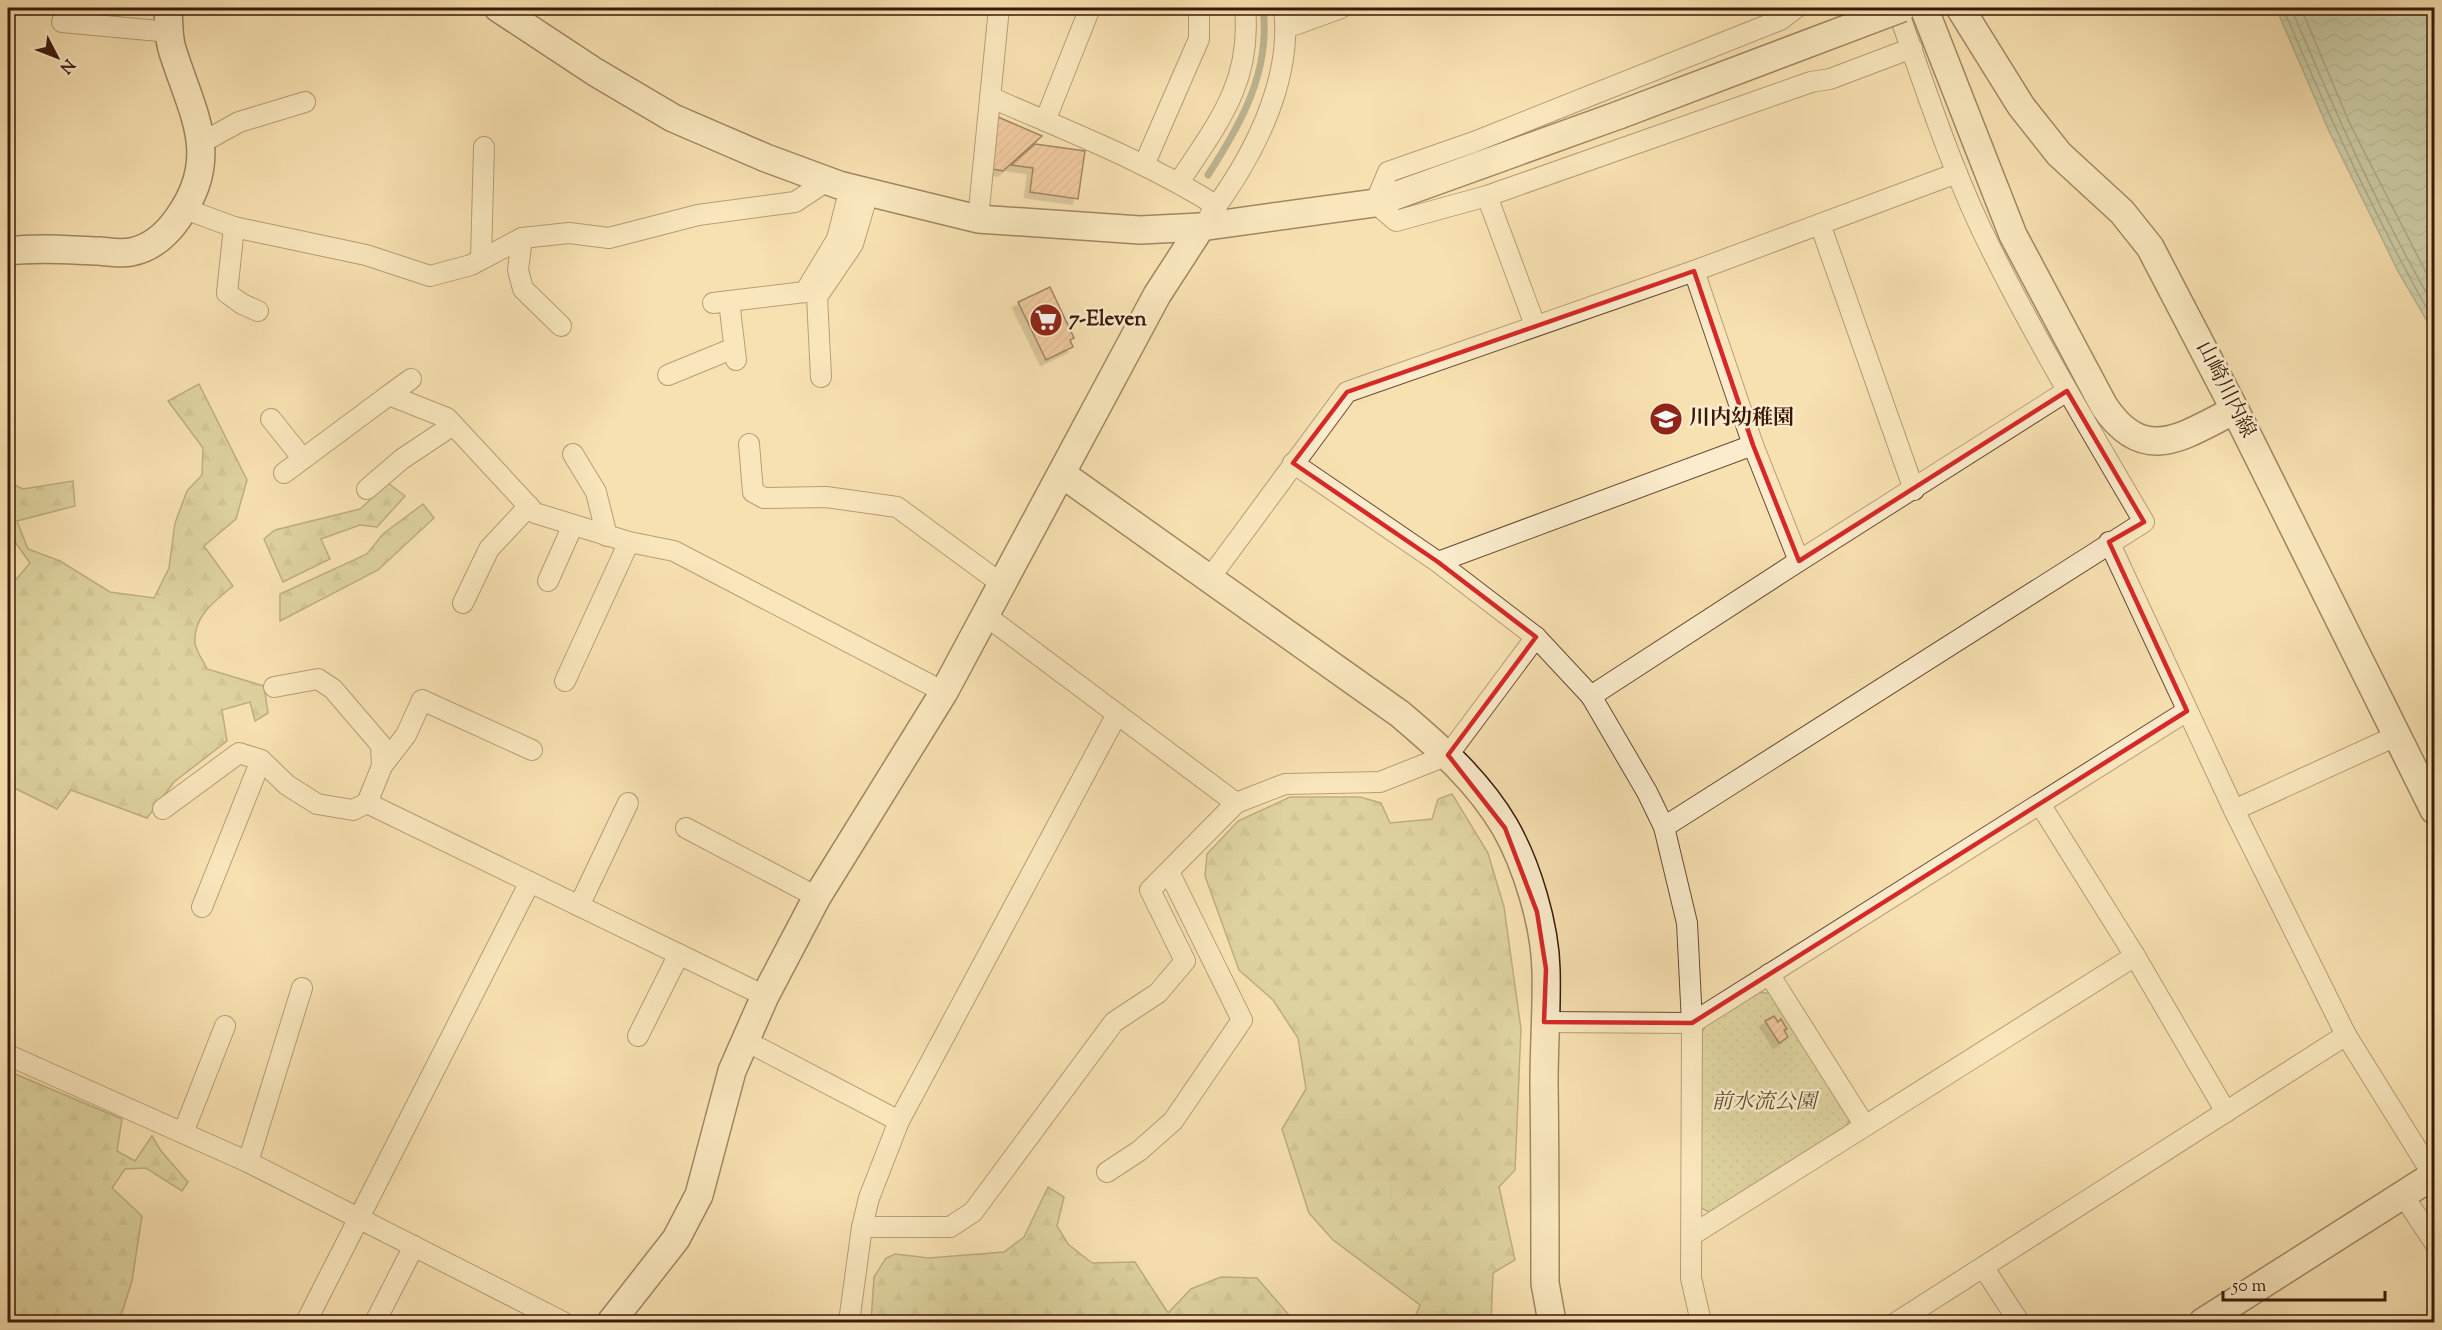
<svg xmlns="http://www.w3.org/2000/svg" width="2442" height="1330" font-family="'Sorts Mill Goudy','Noto Serif JP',serif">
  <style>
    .grass { fill: url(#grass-dots); stroke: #7c6d4a; stroke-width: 1.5 }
    .forest { fill: url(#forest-firs); stroke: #7c6d4a; stroke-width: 1.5 }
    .water { fill: url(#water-waves); stroke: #757c69; stroke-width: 1.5 }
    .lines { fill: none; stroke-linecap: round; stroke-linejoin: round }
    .shore { stroke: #6c6b59; stroke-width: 1.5 }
    .stream { stroke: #757c69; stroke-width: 7 }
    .building { fill: url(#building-hatch); stroke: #3a1809; stroke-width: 1.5; filter: url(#shadow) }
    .street-casing { stroke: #6a4a33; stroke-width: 22 }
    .secondary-casing { stroke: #3a1809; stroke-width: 30 }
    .street { stroke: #faeccc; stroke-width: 20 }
    .secondary { stroke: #faeccc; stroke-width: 27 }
    .secondary-bridge-casing { stroke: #3a1809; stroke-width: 30; stroke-linecap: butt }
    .secondary-bridge { stroke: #faeccc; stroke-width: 27 }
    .marked { fill: none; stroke: #d62828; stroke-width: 4.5; stroke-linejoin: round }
    .labels { text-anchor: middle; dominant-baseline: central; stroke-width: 5; stroke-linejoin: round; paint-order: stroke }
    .poi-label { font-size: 21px; font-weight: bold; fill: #3a1809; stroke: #faeccc; text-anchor: start }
    .street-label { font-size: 21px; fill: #3a1809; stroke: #faeccc }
    .park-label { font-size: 21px; font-style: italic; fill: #624b30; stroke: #faeccc }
  </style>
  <defs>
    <pattern id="grass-dots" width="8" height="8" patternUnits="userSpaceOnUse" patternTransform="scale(1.5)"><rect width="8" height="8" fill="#bfc28a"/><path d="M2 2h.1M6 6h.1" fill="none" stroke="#a5a676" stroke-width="1.8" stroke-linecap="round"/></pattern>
    <pattern id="forest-firs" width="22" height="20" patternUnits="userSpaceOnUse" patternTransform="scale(1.5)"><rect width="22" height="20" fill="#bfc28a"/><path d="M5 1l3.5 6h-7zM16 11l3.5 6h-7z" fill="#a5a676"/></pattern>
    <pattern id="water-waves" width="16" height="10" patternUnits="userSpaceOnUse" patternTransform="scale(1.5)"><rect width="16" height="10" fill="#9dbea9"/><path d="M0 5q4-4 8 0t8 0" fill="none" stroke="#819988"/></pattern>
    <pattern id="building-hatch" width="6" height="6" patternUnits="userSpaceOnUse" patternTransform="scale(1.5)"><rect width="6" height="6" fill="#e7ab88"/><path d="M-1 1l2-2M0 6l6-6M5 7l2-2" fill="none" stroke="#c79274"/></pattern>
    <filter id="shadow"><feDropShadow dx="-5.5" dy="5.5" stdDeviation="0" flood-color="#0004"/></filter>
  </defs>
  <rect width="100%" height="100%" fill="#f8e1b1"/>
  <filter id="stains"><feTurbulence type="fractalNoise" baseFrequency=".00333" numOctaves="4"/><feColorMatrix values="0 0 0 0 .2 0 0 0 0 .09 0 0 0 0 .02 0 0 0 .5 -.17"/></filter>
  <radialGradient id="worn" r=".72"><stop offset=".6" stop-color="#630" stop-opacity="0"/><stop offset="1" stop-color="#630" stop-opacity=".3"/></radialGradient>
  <path class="grass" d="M1758,992L1773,994L1849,1118L1847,1128L1711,1213L1699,1207L1700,1035L1706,1025Z"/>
  <g class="forest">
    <path d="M199,384L247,480L236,519L204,546L233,586C215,601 193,616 195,643C196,651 204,662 207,669L264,686L268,713L255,721L250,702L222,710L227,741L174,782L147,818L71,790L57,809L8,785V589L30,563L8,532V482L23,489L73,481L75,506L17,521L28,549L60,561L110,592L154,598L169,568L175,523L187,491L202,475L203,448L168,401Z"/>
    <path d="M388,483L405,496L377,527L360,525L321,539L330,559L283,582L264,539L275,530L360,509Z"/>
    <path d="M423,504L434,518L378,570L280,621V594L367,554L383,534Z"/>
    <path d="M1452,794L1488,853L1504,907L1521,1029L1515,1170L1499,1187L1515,1260L1493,1273L1491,1322H1413L1420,1305L1333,1240L1309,1213L1282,1129L1306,1089L1298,1038L1273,1000L1239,970L1205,876L1207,854L1238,821L1290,797H1360L1381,803L1390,823L1432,819L1438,799Z"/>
    <path d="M8,1071L122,1119L117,1151L135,1161L152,1136L161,1151L188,1182L182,1191L146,1168L125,1169L112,1188L142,1216L132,1281L119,1322H8Z"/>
    <path d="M1048,1187L1064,1197L1057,1226L1068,1244L1092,1263L1135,1262L1168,1313L1191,1289L1221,1277L1257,1278L1295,1322H871L874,1277L886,1258L895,1254L929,1258L1004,1252L1024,1237Z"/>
  </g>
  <path class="water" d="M2276,8H2434V333L2399,273L2329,131Z"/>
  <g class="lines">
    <g class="shore">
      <path d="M2283,8C2328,115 2376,220 2434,321"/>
      <path d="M2291,8C2334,109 2378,210 2434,306"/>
      <path d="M2301,8L2349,122L2434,288"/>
    </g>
    <path class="stream" d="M1208,175C1241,124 1271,71 1263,8"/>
  </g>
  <g class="building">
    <path d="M998,117L1042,136L1003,171L992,169Z"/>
    <path d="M1035,144L1085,151L1078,199L1030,192L1033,168L1011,165Z"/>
    <path d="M1050,287L1074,338L1070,340L1073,347L1046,360L1018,302Z"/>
    <path d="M1774,1016L1778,1022L1781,1019L1787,1029L1784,1030L1788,1037L1779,1043L1765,1021Z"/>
  </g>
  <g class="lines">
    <g class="street-casing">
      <g id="street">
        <path d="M1796,8L1780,20L1474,142L1388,172L1375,203L1396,221L1487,196L1811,82L1830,79L1912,48"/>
        <path d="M62,22L170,32"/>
        <path d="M1286,28L1341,8"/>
        <path d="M990,97C1067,131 1146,161 1217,206"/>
        <path d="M1045,121L1090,8"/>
        <path d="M201,143L239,122L305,102"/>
        <path d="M1144,165L1199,39V8"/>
        <path d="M1179,182C1218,123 1252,82 1245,8"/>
        <path d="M1487,196L1535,325"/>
        <path d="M185,209L234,227L227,293L242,304L258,311"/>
        <path d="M1210,215C1253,157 1293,81 1284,8"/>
        <path d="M978,219L999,8"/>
        <path d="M1820,224L1914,490"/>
        <path d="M234,227L366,255L430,276L471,265L522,238L569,233L609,238L698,215L795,202L827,181"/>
        <path d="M522,238L518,270L523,289L561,326"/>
        <path d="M481,259L484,147"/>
        <path d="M1694,271L1753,445L1799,561"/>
        <path d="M729,301L736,360"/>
        <path d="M713,303L805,292L837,239L850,188"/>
        <path d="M668,375L734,348"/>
        <path d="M821,377L817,297L853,244L868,193"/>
        <path d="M389,395L411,379"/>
        <path d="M271,419L303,459"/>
        <path d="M749,444L753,492L764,498L826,497L897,507L1003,585"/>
        <path d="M573,454L596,492L607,536"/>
        <path d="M1293,463L1438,562L1536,637L1591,696L1647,792L1664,827L1687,923L1692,1023L1691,1278L1701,1322"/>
        <path d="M284,473L389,395L447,418L535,513L629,542L674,551L944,692"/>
        <path d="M367,489L402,459L453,425"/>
        <path d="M2109,542L2234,810L2346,1035L2433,1175"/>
        <path d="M1438,562L1753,445"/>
        <path d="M1209,579L1347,392L1694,271L1957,173"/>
        <path d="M548,581L573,525"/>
        <path d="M463,603L489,549L529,506"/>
        <path d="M985,615L1117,714L899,1121L869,1198L862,1227H950L973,1212L1114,1022L1158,993L1185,961L1150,890L1236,803L1285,784L1380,782L1448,755L1536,637"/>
        <path d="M565,681L629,542"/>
        <path d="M274,687L318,679L333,689L381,745L382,766L367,803"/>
        <path d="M1591,696L1799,561L2067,391"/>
        <path d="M1117,714L1236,803"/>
        <path d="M382,766L406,735L422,700L532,750"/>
        <path d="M2040,804L2135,956L2226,1112"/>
        <path d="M163,809L239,753L261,760L287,785L317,804L353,810L367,803L765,996"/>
        <path d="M2234,810L2398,735"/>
        <path d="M1664,827L2144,522C2092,433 2039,345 1993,253C1953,175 1926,90 1897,8"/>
        <path d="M686,828L817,897"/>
        <path d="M579,906L628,803"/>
        <path d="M202,907L261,760"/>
        <path d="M1769,974L1865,1126"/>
        <path d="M1544,1022L1692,1023L2187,711"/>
        <path d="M638,1036L679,954"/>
        <path d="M746,1041L899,1121"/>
        <path d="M8,1055L248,1162L563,1322"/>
        <path d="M183,1133L225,1026"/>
        <path d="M248,1162L302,988"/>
        <path d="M1107,1172L1139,1151L1173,1121L1242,1020L1169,872"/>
        <path d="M2403,1195L2434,1242"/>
        <path d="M1692,1235L2135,956"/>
        <path d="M1984,1268L2019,1322"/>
        <path d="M306,1322L530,882"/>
        <path d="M375,1322L414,1246"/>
        <path d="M849,1322L862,1227"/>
        <path d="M1897,1322L2346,1035"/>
      </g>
    </g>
    <g class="secondary-casing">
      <g id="secondary">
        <path d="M498,8L595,72L673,118L766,158L839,185L978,219L1140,230L1201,227L1375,203L1619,115"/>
        <path d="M1924,8L2013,235L2104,406C2145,467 2184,435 2235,410"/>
        <path d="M1960,8L2021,106L2059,154L2122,212L2150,247L2235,410L2434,810"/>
        <path d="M8,251C38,247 69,250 99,251C109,252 122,254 131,252C152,248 167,234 178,218C223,156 191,111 172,49C168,36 169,21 168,8"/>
        <path d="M1062,474L1400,714C1440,748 1478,781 1505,827C1527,866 1545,925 1546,970C1547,1008 1544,1046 1544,1083C1545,1150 1545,1217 1545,1283L1552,1322"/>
        <path d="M611,1322L676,1239L699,1195L732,1071L765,996L817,897L944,692L1157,295L1201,227"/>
        <path d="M2203,1322L2434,1175"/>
      </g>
    </g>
    <use href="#street" class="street"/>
    <use href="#secondary" class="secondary"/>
    <g class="secondary-bridge-casing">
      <path id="secondary-bridge" d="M1619,115L1902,8"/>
    </g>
    <use href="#secondary-bridge" class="secondary-bridge"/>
  </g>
  <path d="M0 0H2442V1330H0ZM1694,271L1753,445L1799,561L2067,391L2144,522L2109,542L2187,711L1692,1023L1544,1022L1546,969L1537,912L1505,828L1448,755L1536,637L1438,562L1293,463L1347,392Z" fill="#f8e1b1" fill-opacity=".55" fill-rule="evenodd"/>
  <path class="marked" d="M1694,271L1753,445L1799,561L2067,391L2144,522L2109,542L2187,711L1692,1023L1544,1022L1546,969L1537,912L1505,828L1448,755L1536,637L1438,562L1293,463L1347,392Z"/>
  <defs>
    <g id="supermarket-disc" transform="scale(1.725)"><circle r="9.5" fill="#8f2418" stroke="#faeccc"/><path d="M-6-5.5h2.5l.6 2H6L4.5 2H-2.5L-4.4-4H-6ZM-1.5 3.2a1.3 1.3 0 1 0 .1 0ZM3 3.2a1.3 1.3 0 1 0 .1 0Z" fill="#fff"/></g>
    <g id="school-disc" transform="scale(1.725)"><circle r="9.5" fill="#8f2418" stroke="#faeccc"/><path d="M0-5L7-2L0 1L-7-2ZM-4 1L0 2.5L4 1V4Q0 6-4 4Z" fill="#fff"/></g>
  </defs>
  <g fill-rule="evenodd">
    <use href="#supermarket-disc" x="1046" y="320"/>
    <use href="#school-disc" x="1666" y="419"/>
  </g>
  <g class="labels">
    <g class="poi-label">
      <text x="1069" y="320">7-Eleven</text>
      <text x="1689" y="419">川内幼稚園</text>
    </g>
    <g class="street-label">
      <text transform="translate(2225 390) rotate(63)">山崎川内線</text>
    </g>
    <g class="park-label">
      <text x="1764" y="1103">前水流公園</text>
    </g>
  </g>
  <rect width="2442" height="1330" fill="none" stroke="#f8e1b1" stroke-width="30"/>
  <rect x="9" y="9" width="2424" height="1312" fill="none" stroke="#3a1809" stroke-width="3"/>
  <rect x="15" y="15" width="2412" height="1300" fill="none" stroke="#3a1809" stroke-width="1.5"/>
  <g transform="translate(57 57) rotate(132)" stroke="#faeccc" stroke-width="4.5" paint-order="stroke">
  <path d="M0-4.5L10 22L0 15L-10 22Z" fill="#3a1809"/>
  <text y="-9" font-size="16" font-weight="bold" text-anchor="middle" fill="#3a1809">N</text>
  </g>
  <path d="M2223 1291v9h162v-9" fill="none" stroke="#3a1809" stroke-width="3"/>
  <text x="2232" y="1291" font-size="18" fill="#3a1809" stroke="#faeccc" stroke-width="4.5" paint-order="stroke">50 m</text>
  <rect width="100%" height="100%" filter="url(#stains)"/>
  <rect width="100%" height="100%" fill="url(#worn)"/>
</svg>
